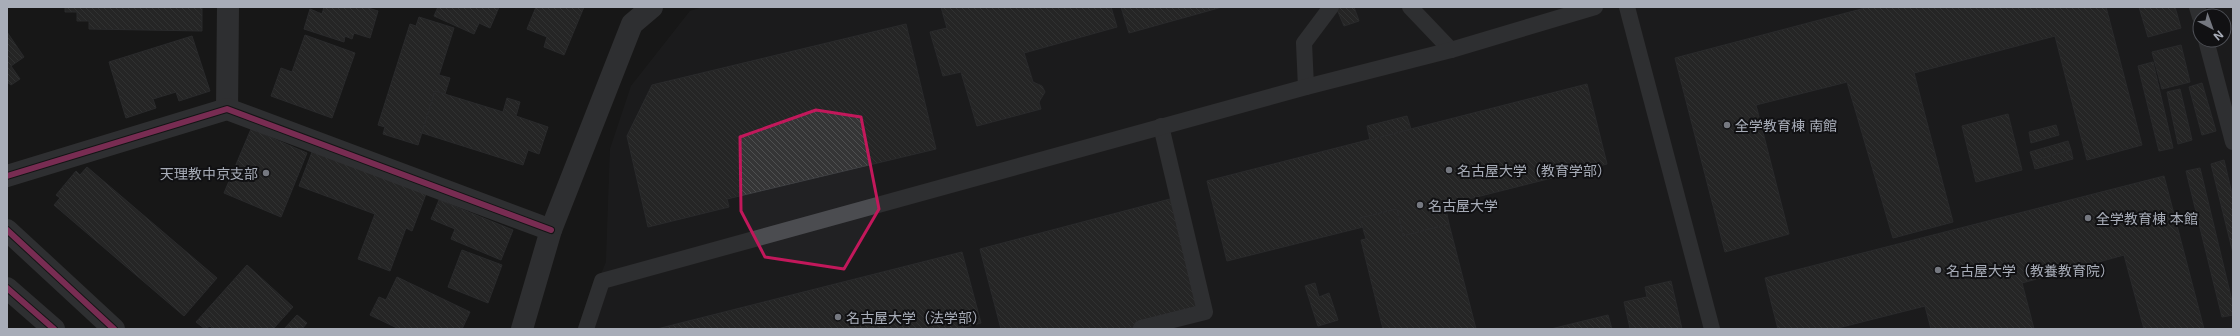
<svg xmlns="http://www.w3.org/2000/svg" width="2240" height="336" font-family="Inter,'Noto Sans JP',sans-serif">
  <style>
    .built { fill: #212123; fill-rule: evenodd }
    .building { fill: url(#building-back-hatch); stroke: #3f4043 }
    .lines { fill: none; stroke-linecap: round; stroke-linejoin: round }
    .service { stroke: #4b4c50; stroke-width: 16 }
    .minor { stroke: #4b4c50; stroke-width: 22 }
    .tertiary { stroke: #4b4c50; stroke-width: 22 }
    .cycleway-casing { stroke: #111113; stroke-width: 8 }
    .cycleway { stroke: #ed469a; stroke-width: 6 }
    .marked { fill: none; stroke: #c2185b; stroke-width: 3; stroke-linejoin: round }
    .poi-dot { fill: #757880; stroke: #111113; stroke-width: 1.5 }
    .labels { text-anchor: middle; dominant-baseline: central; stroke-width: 4; stroke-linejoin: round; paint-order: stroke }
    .poi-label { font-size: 14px; fill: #a8adb8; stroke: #111113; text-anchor: start }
  </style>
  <defs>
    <pattern id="building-back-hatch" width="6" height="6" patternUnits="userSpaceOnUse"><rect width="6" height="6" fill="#353536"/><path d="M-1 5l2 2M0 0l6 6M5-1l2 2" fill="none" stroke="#4f5051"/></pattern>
  </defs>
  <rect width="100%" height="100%" fill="#171717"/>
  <path class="built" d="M703,7H2233V329H579L606,262L610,149L631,86L690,11ZM2200,16H2224V40H2200Z"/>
  <g class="building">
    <path d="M65,7H202V31L89,29V21H77V12H65Z"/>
    <path d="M324,7H365L378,11L370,38L354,33L352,39L345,36L344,42L304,29L310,9L322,14Z"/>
    <path d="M438,7H499L490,28L479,23L474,34L434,16Z"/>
    <path d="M536,7H584L564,55L544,47L547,37L527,29Z"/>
    <path d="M941,7H1111L1117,27L1024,53L1033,82L1042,86L1045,92L1039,102L1041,109L977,126L961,72L943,76L930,32L947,28Z"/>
    <path d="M1121,7H1222L1129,33Z"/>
    <path d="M1336,7H1354L1359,21L1344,26Z"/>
    <path d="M1869,7H2106L2142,145L2087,160L2055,36L1914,73L1953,222L1893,238L1847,82L1756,105L1789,234L1725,252L1675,58Z"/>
    <path d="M2139,7H2175L2181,28L2148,37Z"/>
    <path d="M419,17L454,28L439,75L450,78L445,94L435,91L418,145L383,134L385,127L378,125L410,24L416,26Z"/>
    <path d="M906,24L936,149L727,199L729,207L648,227L627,136L652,85Z"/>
    <path d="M7,32L24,57L11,66L20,79L11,85L7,82Z"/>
    <path d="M305,35L355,53L332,118L271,96L281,68L292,72Z"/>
    <path d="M192,36L210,91L179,101L176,92L153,99L156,108L126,118L109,62Z"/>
    <path d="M2181,45L2190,82L2162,89L2152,52Z"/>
    <path d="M2153,62L2173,148L2159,151L2138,66Z"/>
    <path d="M2202,83L2216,131L2202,135L2189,87Z"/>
    <path d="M1587,84L1607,164L1445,205L1449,224L1403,236L1397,209L1360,218L1363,227L1227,261L1207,181Z"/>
    <path d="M2180,89L2192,140L2178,144L2167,92Z"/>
    <path d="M435,91L503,112L507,98L520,102L516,116L548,127L539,154L528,150L523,165L422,133Z"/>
    <path d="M2008,114L2022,170L1976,182L1962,126Z"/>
    <path d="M1407,116L1411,129L1370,140L1367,126Z"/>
    <path d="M2056,125L2059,135L2031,143L2029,132Z"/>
    <path d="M251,129L307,153L281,217L224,193Z"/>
    <path d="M2068,141L2071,150L2033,161L2030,152Z"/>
    <path d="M2071,150L2073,159L2035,169L2033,161Z"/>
    <path d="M312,152L426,194L412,231L406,228L390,271L358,259L375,214L299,186Z"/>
    <path d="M2224,160L2233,198V253L2211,164Z"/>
    <path d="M87,167L217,278L184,316L54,205L60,198L56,195L76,171L80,175Z"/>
    <path d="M2200,168L2233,305V315L2222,317L2186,171Z"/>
    <path d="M2164,176L2204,329H2144L2124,255L2022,283L2034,329H1931L1925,306L1834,329H1778L1765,278Z"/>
    <path d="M1170,199L1199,310L1126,329H1001L980,249Z"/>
    <path d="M439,200L513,230L501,260L451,239L455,229L431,219Z"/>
    <path d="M1397,209L1403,236L1449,224L1476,329H1383L1361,240L1366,239L1360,218Z"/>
    <path d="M462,250L502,265L488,303L448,287Z"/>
    <path d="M962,252L981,323L959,329H657Z"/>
    <path d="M247,265L293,307L273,329H213L210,326L205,329L196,322Z"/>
    <path d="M397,277L470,312L462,329H399L370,315L379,297L386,300Z"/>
    <path d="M1671,281L1682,329H1628L1630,328L1624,302L1647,297L1645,287Z"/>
    <path d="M1315,283L1319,297L1329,293L1338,320L1318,326L1305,286Z"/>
    <path d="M297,315L307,323L302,329H284Z"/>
    <path d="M1608,315L1612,329H1551Z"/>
  </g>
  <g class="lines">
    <g class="service">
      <path d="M1410,7L1451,50"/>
      <path d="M1627,7L1712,329"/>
      <path d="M2197,7L2200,17"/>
      <path d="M2206,40L2233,142"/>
      <path d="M1306,87L1304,43L1331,7"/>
      <path d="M1141,328L1205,312L1161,126"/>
      <path d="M586,329L602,281L1306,87L1451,50L1595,7"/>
    </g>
    <g class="minor">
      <path d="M227,109L228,7"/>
      <path d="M7,176L227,109L551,230"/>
    </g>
    <g class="tertiary">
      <path d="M7,230L114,329"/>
      <path d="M7,288L54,329"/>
      <path d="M522,329L551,230L632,24L652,7"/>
    </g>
    <g class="cycleway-casing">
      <g id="cycleway">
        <path d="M7,176L227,109L551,230"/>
        <path d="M7,230L114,329"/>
        <path d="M7,288L54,329"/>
      </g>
    </g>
    <use href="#cycleway" class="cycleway"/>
  </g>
  <path d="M0 0H2240V336H0ZM816,110L861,117L879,209L844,269L765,257L741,211L740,137Z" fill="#171717" fill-opacity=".55" fill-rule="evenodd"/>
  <path class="marked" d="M816,110L861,117L879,209L844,269L765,257L741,211L740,137Z"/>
  <g class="poi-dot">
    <circle cx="1727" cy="125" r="4"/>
    <circle cx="1449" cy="170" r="4"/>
    <circle cx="266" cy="173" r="4"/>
    <circle cx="1420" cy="205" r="4"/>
    <circle cx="2088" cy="218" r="4"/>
    <circle cx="1938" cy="270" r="4"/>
    <circle cx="838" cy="317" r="4"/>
  </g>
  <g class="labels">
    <g class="poi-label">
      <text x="1735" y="125">全学教育棟 南館</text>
      <text x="1457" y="170">名古屋大学（教育学部）</text>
      <text x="258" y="173" text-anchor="end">天理教中京支部</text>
      <text x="1428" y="205">名古屋大学</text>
      <text x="2096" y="218">全学教育棟 本館</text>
      <text x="1946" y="270">名古屋大学（教養教育院）</text>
      <text x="846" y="317">名古屋大学（法学部）</text>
    </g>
  </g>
  <rect width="2240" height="336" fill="none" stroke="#a8adb8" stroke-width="16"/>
  <g transform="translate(2212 28) rotate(139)"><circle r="19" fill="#111113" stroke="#4d4f55"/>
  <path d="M0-3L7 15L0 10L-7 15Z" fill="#757880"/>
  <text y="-6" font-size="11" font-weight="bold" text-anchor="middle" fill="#a8adb8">N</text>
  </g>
</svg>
